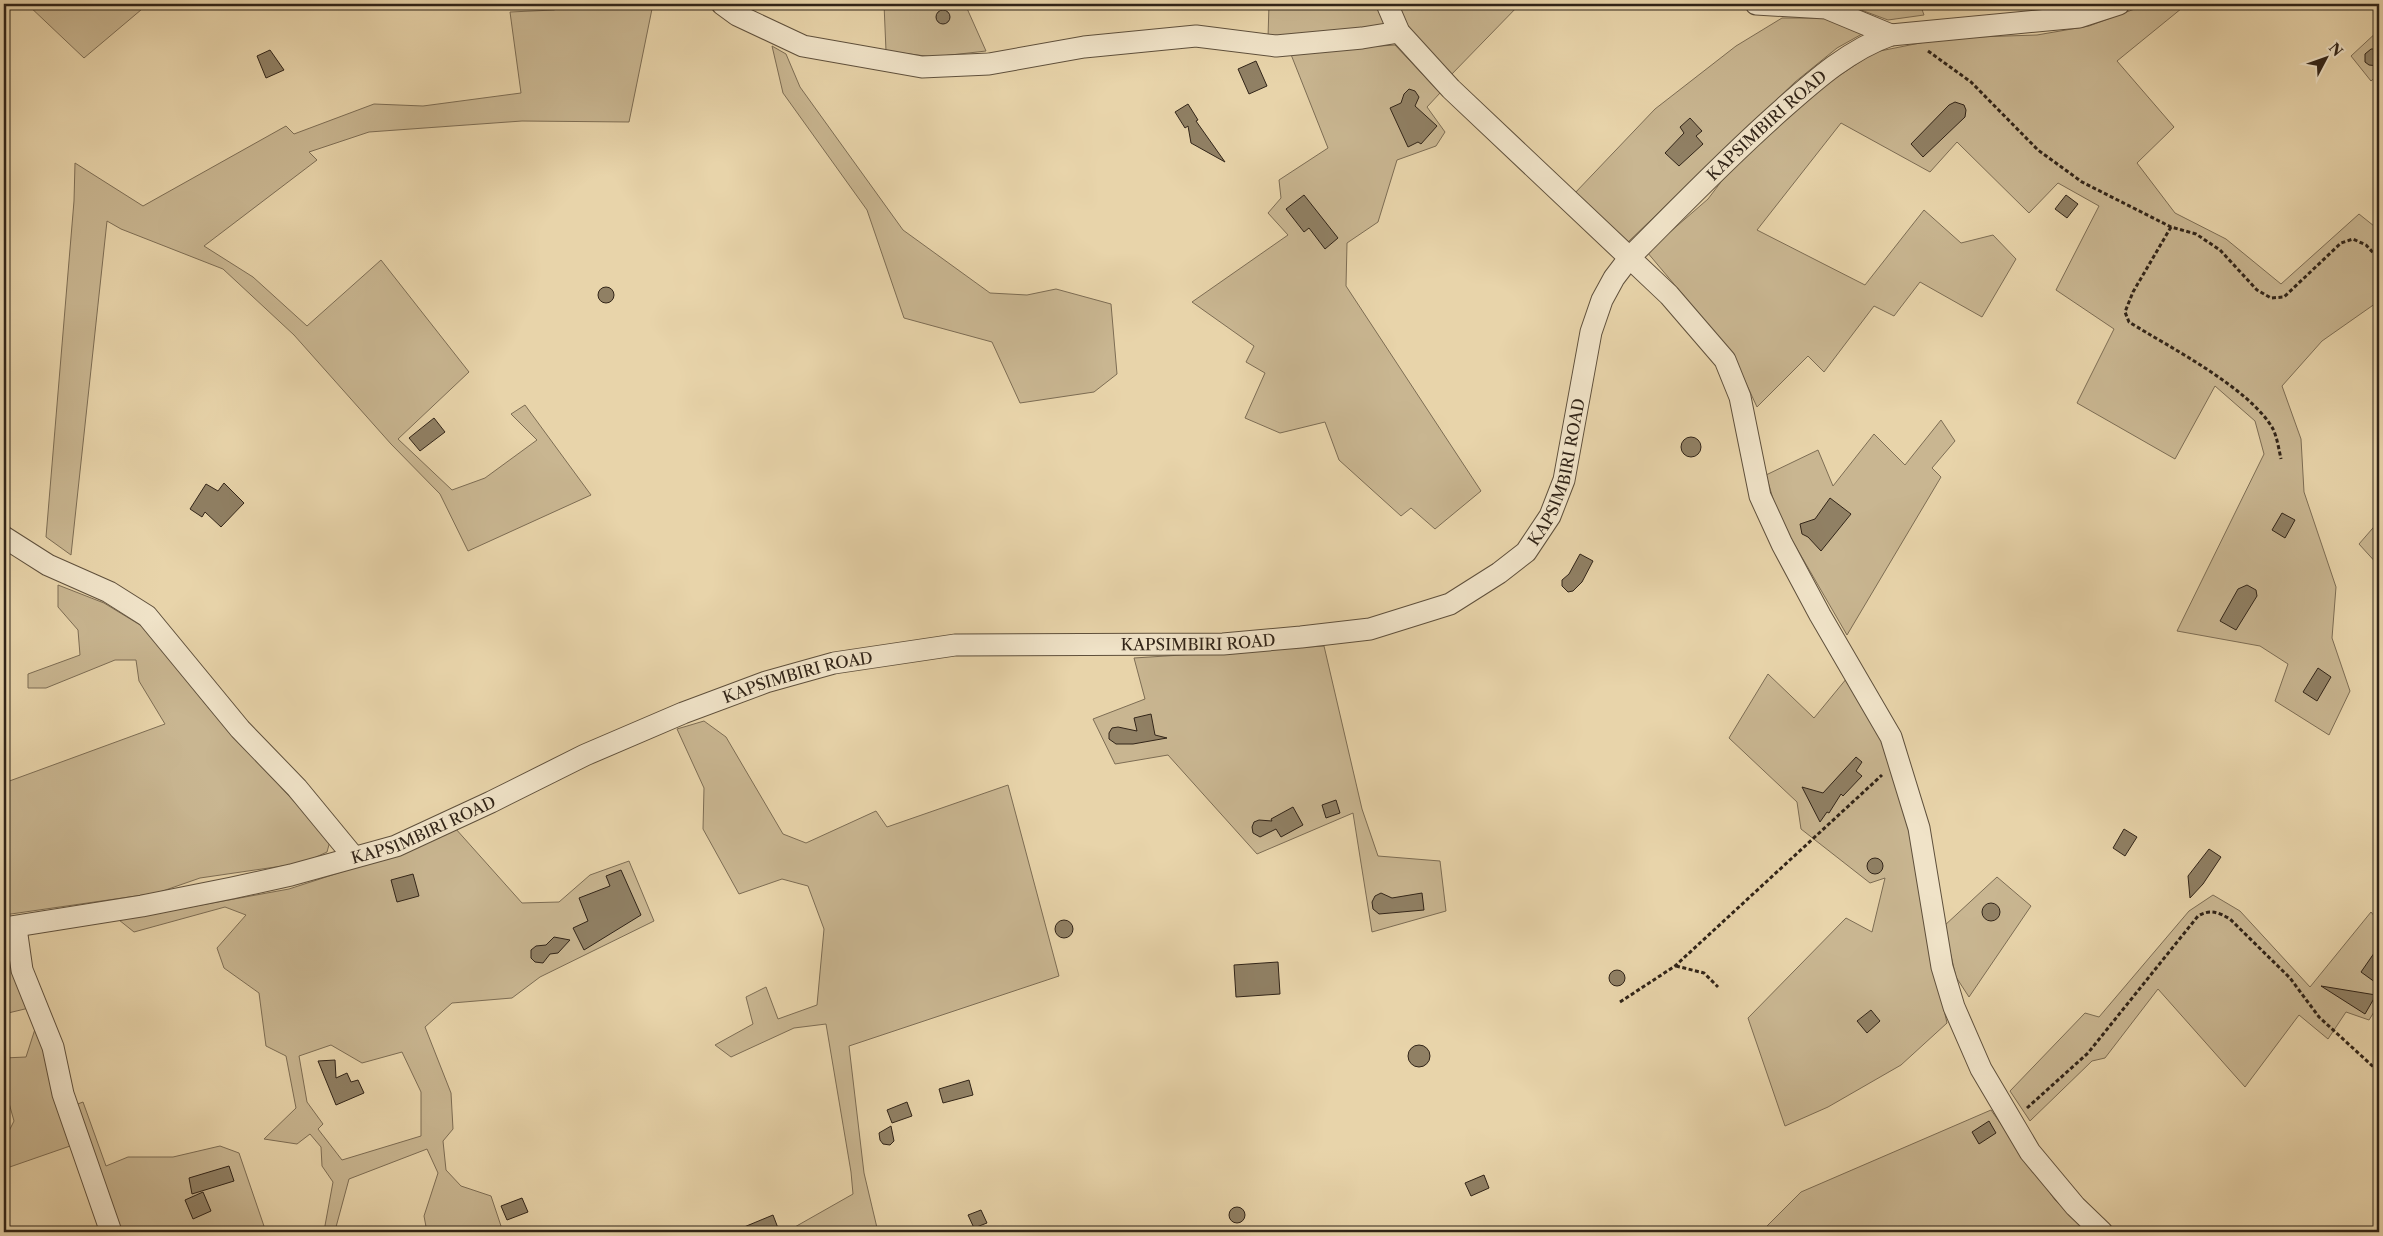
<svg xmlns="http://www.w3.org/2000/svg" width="2383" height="1236" font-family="'Libre Caslon Text',serif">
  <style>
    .green { fill: #c9b691; stroke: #7d6d54; fill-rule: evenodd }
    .building { fill: #908064; stroke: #312418 }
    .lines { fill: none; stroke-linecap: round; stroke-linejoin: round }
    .minor-casing { stroke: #5f503c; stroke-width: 23 }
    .path { stroke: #312418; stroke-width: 3; stroke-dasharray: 4 2.5; stroke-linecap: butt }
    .minor { stroke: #f0e3c8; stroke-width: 21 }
    .labels { text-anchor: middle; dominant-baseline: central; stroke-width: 4.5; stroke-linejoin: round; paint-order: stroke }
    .street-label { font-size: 16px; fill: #312418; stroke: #f0e3c8 }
  </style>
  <rect width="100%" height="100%" fill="#e8d4aa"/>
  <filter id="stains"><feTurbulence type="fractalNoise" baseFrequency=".004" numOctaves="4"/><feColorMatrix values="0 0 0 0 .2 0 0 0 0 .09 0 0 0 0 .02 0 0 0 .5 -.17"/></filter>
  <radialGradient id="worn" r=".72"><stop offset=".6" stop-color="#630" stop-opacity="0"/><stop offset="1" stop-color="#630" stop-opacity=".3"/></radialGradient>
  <g class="green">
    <path d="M27,4H148L84,58Z"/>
    <path d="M569,4H653L629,122L522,121L369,132L309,152L317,160L204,246L253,277L307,326L381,260L469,372L398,439L452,490L485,478L537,440L511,414L525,405L591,495L468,551L440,494L391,444L294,335L223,269L121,229L107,221L71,555L46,537L74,201L75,163L143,206L286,126L294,134L374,104L423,106L521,93L510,12L554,10Z"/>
    <path d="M884,4H965L986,51L933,57L886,51Z"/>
    <path d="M1269,4H1381L1387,22L1380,28L1268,38Z"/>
    <path d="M1394,4H1520L1450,76L1406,30Z"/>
    <path d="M1845,4H1920L1924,15L1888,20Z"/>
    <path d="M2148,4H2187L2117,61L2174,127L2137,163L2175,213L2226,239L2281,284L2359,214L2379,230V301L2322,341L2282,386L2301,439L2304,492L2336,587L2332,638L2350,691L2329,735L2275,701L2288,664L2260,646L2177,631L2264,454L2255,421L2215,386L2175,459L2077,403L2114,329L2056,290L2099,206L2058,183L2029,213L1957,142L1930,172L1841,123L1757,230L1865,285L1924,210L1961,243L1993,235L2016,259L1982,317L1920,282L1894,316L1874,306L1824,372L1808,356L1757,407L1732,353L1647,252L1708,199L1730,170L1783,119L1834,79L1875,52L1945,38L2037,35L2089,26Z"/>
    <path d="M1782,18H1824L1862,34L1837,48L1795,82L1627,243L1574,194L1655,109L1736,46Z"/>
    <path d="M2379,30V74L2371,81L2351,56Z"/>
    <path d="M1395,45L1440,93L1427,107L1445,132L1436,146L1397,160L1378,222L1347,243L1346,286L1481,491L1435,529L1411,508L1401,516L1339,460L1325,422L1280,433L1245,418L1265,373L1246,362L1254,346L1192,302L1288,235L1268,213L1281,198L1279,180L1328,148L1290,52Z"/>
    <path d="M772,46L786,54L800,87L903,230L990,293L1027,295L1056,289L1111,304L1117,374L1094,392L1020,403L992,342L904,318L867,210L783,93Z"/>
    <path d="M1941,420L1955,441L1932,468L1941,477L1847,635L1778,516L1766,475L1818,450L1833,486L1874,434L1905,465Z"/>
    <path d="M2379,521V566L2359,544Z"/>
    <path d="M58,585L104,603L145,628L207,706L330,841L327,852L303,863L200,878L157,893L4,915V783L165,724L139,681L136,660H115L46,688H28V674L80,655L78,630L58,607Z"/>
    <path d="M1324,646L1362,809L1378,856L1440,861L1446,911L1372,932L1353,813L1257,854L1168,755L1115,764L1093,719L1145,699L1134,658Z"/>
    <path d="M1768,674L1814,718L1847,678L1883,737L1910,822L1929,944L1947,1023L1901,1065L1828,1107L1785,1126L1748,1018L1846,918L1872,932L1885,878L1870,883L1801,829L1797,802L1729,738Z"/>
    <path d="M704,721L726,737L783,834L806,843L876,811L887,827L1008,785L1059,976L849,1046L864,1173L878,1232H786L853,1194L851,1172L826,1024L794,1028L731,1057L715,1045L753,1024L746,997L766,987L778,1019L817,1005L824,929L808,886L782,879L739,894L703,829L704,788L677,729Z"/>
    <path d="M455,828L522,903L559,902L590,875L629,861L654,921L540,977L512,998L452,1003L425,1027L451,1093L453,1129L443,1141L446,1170L461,1186L491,1196L503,1232H427L424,1216L438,1173L427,1149L349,1179L336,1227L337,1232H320L324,1231L333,1182L322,1166L321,1147L310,1134L297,1144L264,1139L296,1108L286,1056L266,1046L259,993L224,968L217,948L246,915L225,907L134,932L119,920L289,889L360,866ZM331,1045L362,1063L402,1052L421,1092V1136L342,1160L318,1129L323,1124L307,1102L299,1056Z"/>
    <path d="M1997,877L2031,906L1969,997L1956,977L1944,926Z"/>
    <path d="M2213,895L2240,911L2310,987L2371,912L2379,922V1004L2369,1020L2346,1012L2328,1039L2299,1015L2245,1087L2158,989L2105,1058L2092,1061L2030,1121L2010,1091L2085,1013L2099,1017L2189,911Z"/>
    <path d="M4,941H10L29,1008L4,1014V976L7,973L4,962Z"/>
    <path d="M36,1026L73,1145L4,1169V1141L14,1121L4,1085V1058L26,1057Z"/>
    <path d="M83,1102L106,1166L128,1157H173L220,1146L239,1153L266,1232H117L75,1105Z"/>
    <path d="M1991,1110L2055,1200L2088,1232H1761L1801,1192Z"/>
  </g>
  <g class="building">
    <circle cx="943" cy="17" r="7"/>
    <path d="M2371,49H2379V66L2369,65L2365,62V54Z"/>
    <path d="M270,50L284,70L266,78L257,56Z"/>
    <path d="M1256,61L1267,86L1249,94L1238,69Z"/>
    <path d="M1409,89L1415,91L1419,97L1415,106L1437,126L1421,144L1418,142L1408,147L1390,108L1401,103L1404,94Z"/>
    <path d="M1955,102L1964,105L1966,110L1965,117L1923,157L1911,144L1949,105Z"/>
    <path d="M1188,104L1198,120L1196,121L1225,162L1191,143L1188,126L1185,128L1175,112Z"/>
    <path d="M1690,118L1702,131L1696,136L1703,144L1679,166L1665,153L1684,133L1680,127Z"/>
    <path d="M1304,195L1338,238L1325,249L1309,228L1304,232L1286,209Z"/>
    <path d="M2066,195L2078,204L2067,218L2055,209Z"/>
    <circle cx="606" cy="295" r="8"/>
    <path d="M434,418L445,432L420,451L409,438Z"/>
    <circle cx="1691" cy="447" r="10"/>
    <path d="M224,483L244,503L221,527L205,512L202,517L190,509L206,484L218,491Z"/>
    <path d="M1830,498L1851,514L1821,551L1808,537L1802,534L1800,524L1815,519Z"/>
    <path d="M2282,513L2295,520L2285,538L2272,530Z"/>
    <path d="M1580,554L1593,561L1582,582L1573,591L1568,592L1562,586V580L1569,574Z"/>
    <path d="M2247,585L2256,590L2257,596L2236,630L2220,621L2238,589Z"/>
    <path d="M2318,668L2331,677L2317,701L2303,692Z"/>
    <path d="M1151,714L1155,735L1167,738L1133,744H1116L1109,739V733L1112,728L1118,727L1137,731L1134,718Z"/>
    <path d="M1856,757L1862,762L1856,771L1862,776L1843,796L1841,794L1829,813L1827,812L1820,822L1802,787L1823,793Z"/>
    <path d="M1336,800L1340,813L1326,818L1322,805Z"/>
    <path d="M1293,807L1303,825L1281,837L1276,829L1260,837L1253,833L1252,827L1254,822L1259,820L1272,821L1271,819Z"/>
    <path d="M2124,829L2137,837L2125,856L2113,848Z"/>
    <path d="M2209,849L2221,857L2203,884L2190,898L2188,876Z"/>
    <circle cx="1875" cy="866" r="8"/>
    <path d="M621,870L641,915L584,950L573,928L588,921L579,898L610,886L606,876Z"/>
    <path d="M413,874L419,896L397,902L391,880Z"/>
    <path d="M1381,893L1392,898L1422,893L1424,910L1379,914L1373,909L1372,902L1375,896Z"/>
    <circle cx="1991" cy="912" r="9"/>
    <circle cx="1064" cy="929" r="9"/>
    <path d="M554,937L570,940L558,953L550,954L543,963L535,962L531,958V950L536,946L546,945Z"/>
    <path d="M2379,946V985L2361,972Z"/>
    <path d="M1278,962L1280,994L1236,997L1234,965Z"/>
    <circle cx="1617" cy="978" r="8"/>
    <path d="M2321,986L2376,995L2365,1014Z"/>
    <path d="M1871,1010L1880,1021L1867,1033L1857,1021Z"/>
    <circle cx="1419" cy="1056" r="11"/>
    <path d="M335,1060L336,1078L347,1073L351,1082L358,1080L364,1093L336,1105L318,1061Z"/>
    <path d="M969,1080L973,1095L943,1103L939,1089Z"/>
    <path d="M907,1102L912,1116L892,1123L887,1110Z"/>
    <path d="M1989,1121L1996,1133L1979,1144L1972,1132Z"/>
    <path d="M891,1126L894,1141L890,1145L883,1144L880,1140L879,1133Z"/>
    <path d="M229,1166L234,1181L192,1194L189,1178Z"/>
    <path d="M1484,1175L1489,1188L1471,1196L1465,1183Z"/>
    <path d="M203,1192L211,1211L193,1219L185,1200Z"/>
    <path d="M522,1198L528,1212L507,1220L501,1206Z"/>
    <circle cx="1237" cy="1215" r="8"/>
    <path d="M981,1210L987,1223L974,1228L968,1215Z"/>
    <path d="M773,1215L778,1228L768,1232H732Z"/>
  </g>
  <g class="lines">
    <g class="minor-casing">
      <g id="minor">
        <path d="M722,4L737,15L803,46L922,67L989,64L1084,47L1196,36L1276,46L1362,38L1399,32"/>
        <path d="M1387,4L1399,32L1451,89L1669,295L1725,360L1740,397L1760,496L1782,544L1820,615L1891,737L1919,828L1942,967L1954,1007L1981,1069L2030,1152L2075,1206L2102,1232"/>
        <path d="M1756,4L1826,8L1891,35"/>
        <path d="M4,537L48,565L109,592L147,616L240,729L297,788L353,856"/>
        <path id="s1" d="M4,928L142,906L232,888L291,875L396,846L491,802L585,755L683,713L766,682L834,663L955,645L1223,644L1301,637L1370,629L1450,604L1499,573L1526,552L1550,516L1564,480L1591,332L1602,300L1614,278L1630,257C1679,208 1727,158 1779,112C1813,82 1848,50 1891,35L2079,17L2119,4"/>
        <path d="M16,928L22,970L53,1047L63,1094L111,1232"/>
      </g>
    </g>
    <g class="path">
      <path d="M1928,51L1971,82L2038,150L2082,182L2171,227L2196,234L2220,250L2257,290L2271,298L2284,297L2341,243L2353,239L2366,245L2379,259"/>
      <path d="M2171,227L2133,292L2125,312L2129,322C2169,347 2250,388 2273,429C2277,437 2279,450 2281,459"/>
      <path d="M1676,966L1704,973L1718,987"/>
      <path d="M1620,1002L1675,966L1882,775"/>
      <path d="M2027,1108L2088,1053L2198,916C2210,909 2218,912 2230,919L2290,978L2319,1017L2379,1072"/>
    </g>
    <use href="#minor" class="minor"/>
  </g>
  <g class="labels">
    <g class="street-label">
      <text stroke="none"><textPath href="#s1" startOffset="2098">KAPSIMBIRI ROAD</textPath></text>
      <text stroke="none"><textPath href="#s1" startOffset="1678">KAPSIMBIRI ROAD</textPath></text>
      <text stroke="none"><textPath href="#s1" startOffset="1242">KAPSIMBIRI ROAD</textPath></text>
      <text stroke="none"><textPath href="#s1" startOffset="838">KAPSIMBIRI ROAD</textPath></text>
      <text stroke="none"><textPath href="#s1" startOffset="432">KAPSIMBIRI ROAD</textPath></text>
    </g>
  </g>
  <rect width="2383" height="1236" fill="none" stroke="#e8d4aa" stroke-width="20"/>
  <rect x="5" y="5" width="2373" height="1226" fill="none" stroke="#312418" stroke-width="2.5"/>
  <rect x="10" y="10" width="2363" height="1216" fill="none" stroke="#312418"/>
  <g transform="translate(2326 58) rotate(49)" stroke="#f0e3c8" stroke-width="4" paint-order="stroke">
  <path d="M0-4L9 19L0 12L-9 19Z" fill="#312418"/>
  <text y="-8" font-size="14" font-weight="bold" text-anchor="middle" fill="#312418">N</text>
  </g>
  <rect width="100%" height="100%" filter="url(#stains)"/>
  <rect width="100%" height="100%" fill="url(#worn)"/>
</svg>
